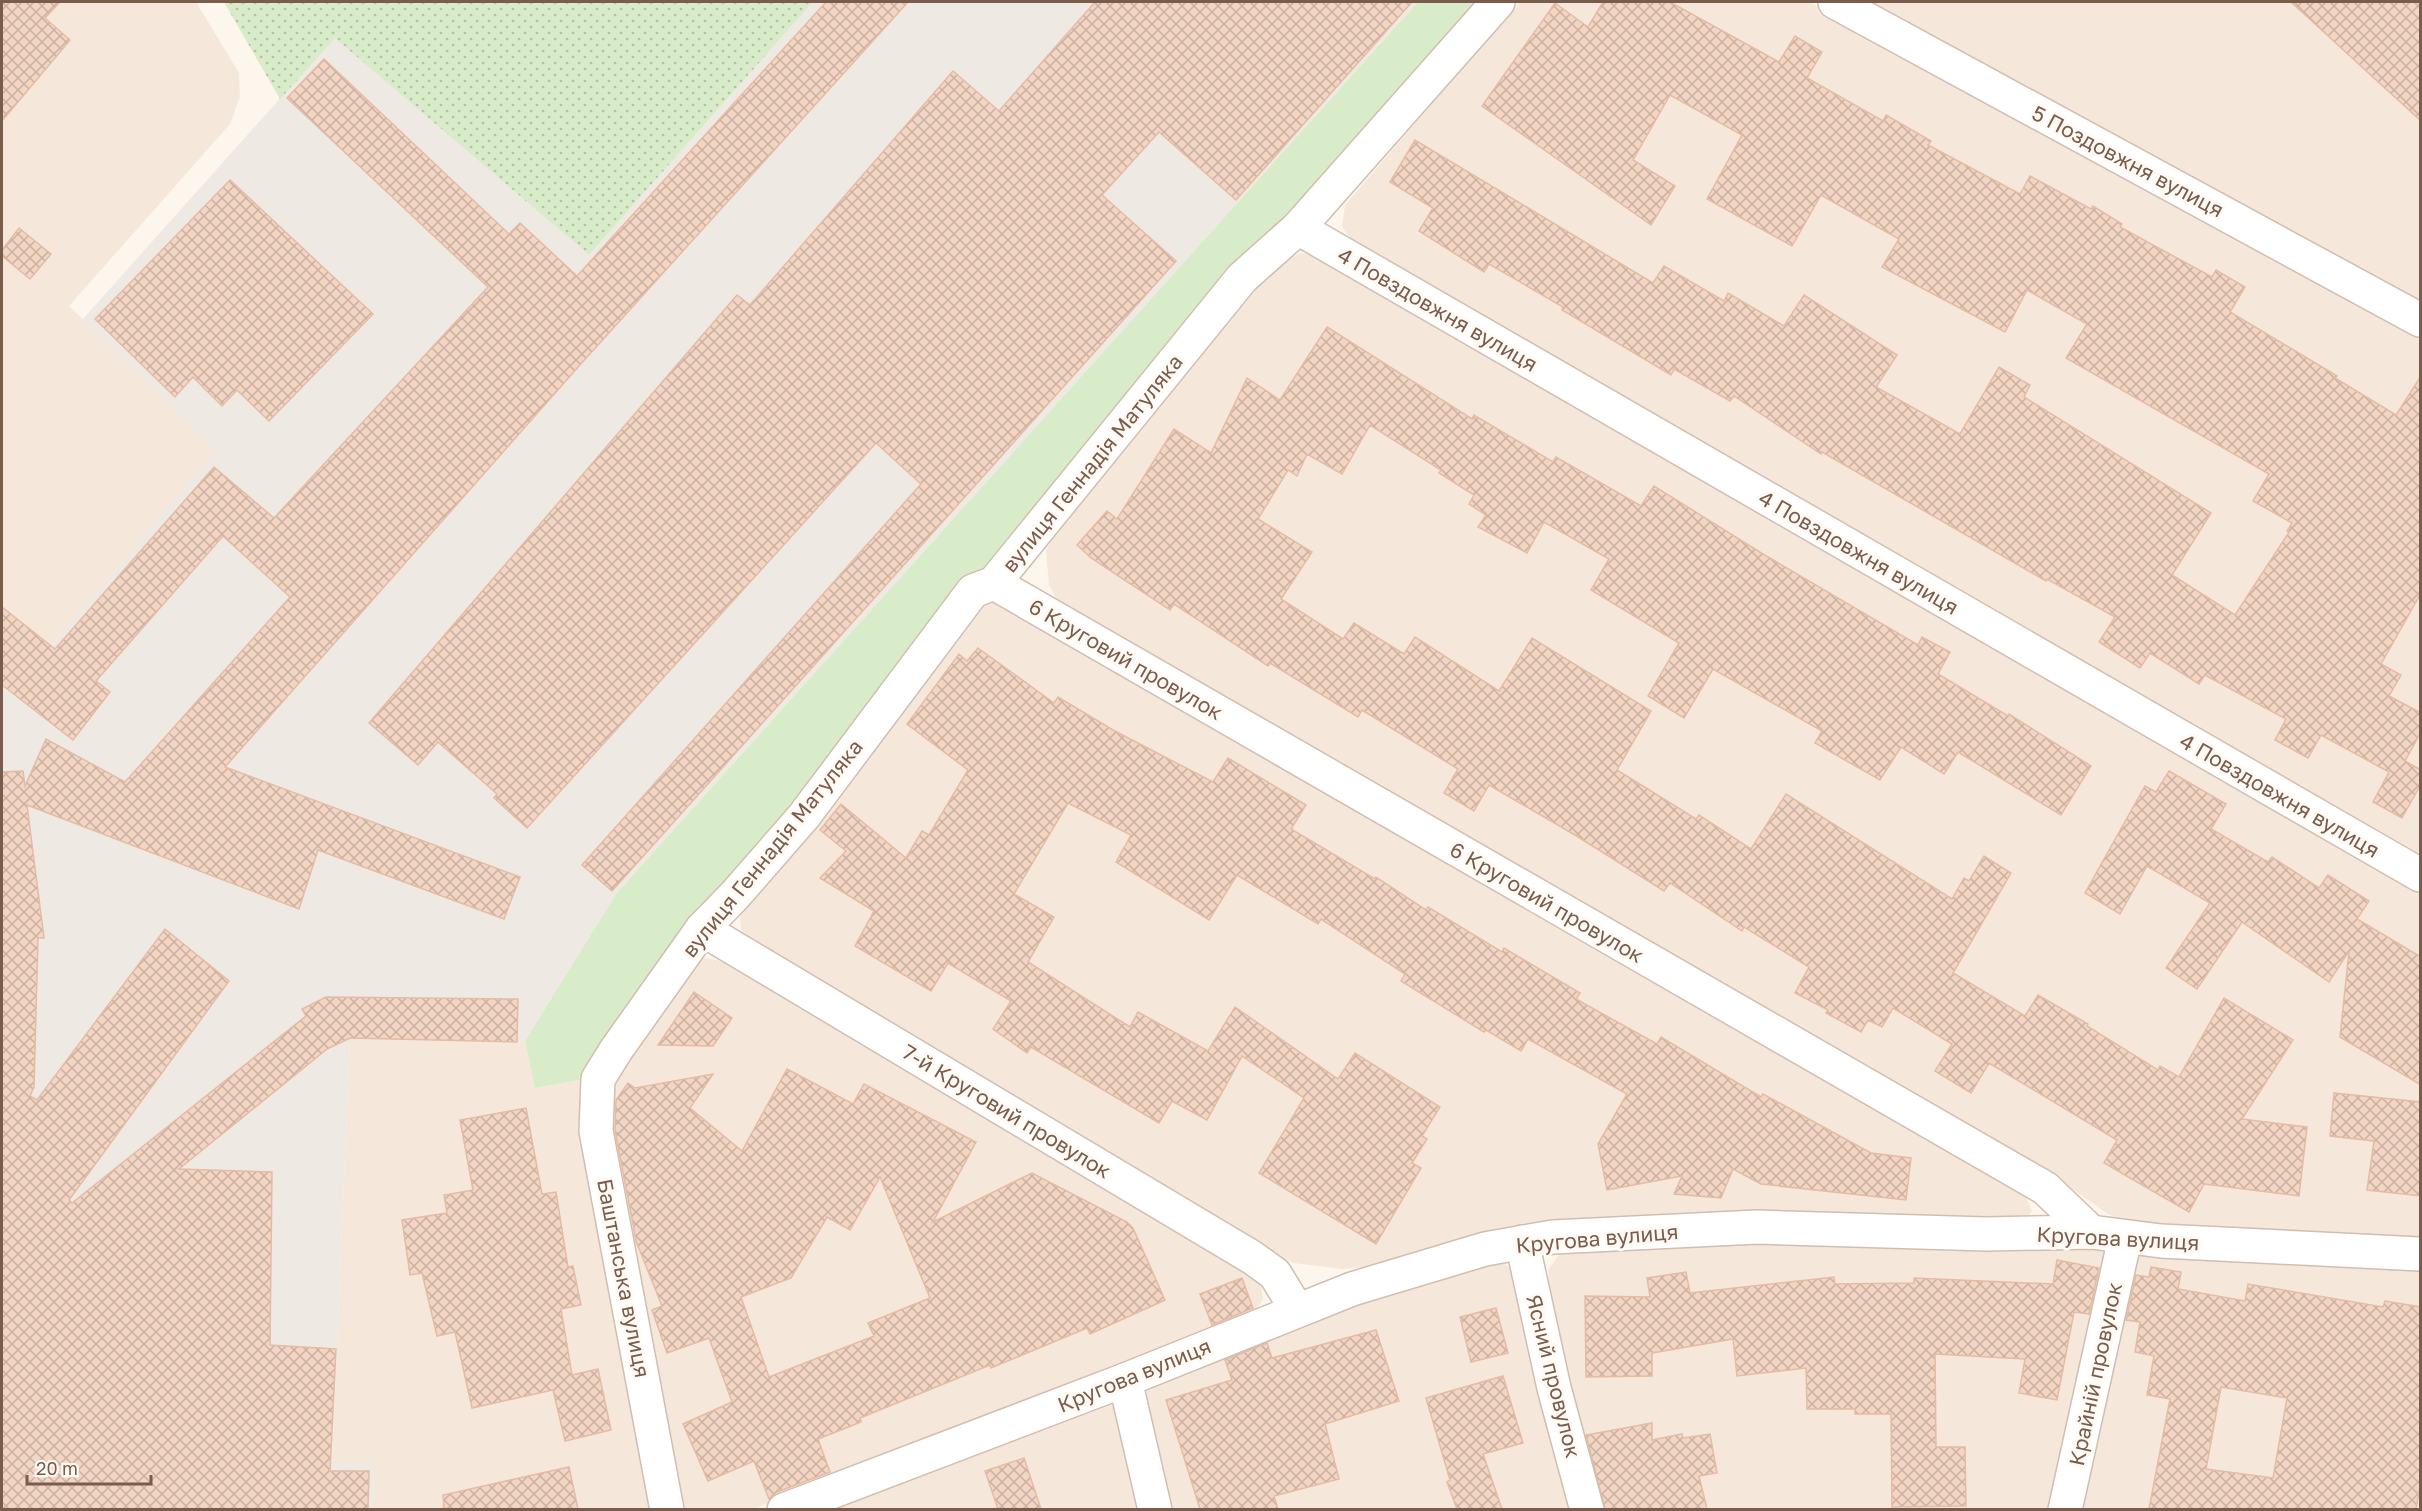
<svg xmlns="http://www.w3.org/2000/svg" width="2422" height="1511" font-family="'Golos Text',sans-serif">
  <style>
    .residential { fill: #f5e8da }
    .industrial { fill: #efe9e4 }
    .grass { fill: #d8ecc9 }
    .park { fill: url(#park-dots) }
    .building { fill: url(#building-cross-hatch); stroke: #e6bba3; stroke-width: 1.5; fill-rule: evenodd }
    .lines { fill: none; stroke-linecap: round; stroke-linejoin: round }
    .minor-casing { stroke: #d1beb0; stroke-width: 36 }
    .minor { stroke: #fff; stroke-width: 33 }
    .labels { text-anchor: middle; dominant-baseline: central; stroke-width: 6; stroke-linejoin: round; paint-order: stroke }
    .street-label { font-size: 21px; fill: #7a5c4d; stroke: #fffaf3 }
  </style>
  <defs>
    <pattern id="park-dots" width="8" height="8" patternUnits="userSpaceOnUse" patternTransform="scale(1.5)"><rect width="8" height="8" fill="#d8ecc9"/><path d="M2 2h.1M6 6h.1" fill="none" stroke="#b4c2a5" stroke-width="1.8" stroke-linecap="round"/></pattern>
    <pattern id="building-cross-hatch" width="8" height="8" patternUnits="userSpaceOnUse" patternTransform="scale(1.5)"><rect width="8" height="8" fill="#f3d5c3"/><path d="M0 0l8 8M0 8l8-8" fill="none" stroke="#cab0a1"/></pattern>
  </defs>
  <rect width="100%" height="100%" fill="#fdf6ec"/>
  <g class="residential">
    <path d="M2,2H196L239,73L240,96L230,124L69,306L217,450L51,646L2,607Z"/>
    <path d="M1519,2H1809L2420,336V859L1353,242L1342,227L1345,205Z"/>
    <path d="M1866,2H2420V304Z"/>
    <path d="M1301,253L1322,258L2352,855L2420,892V1241L2131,1224L2108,1214L2054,1176L1063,610L1049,585L1046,550L1067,511L1251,292L1281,262Z"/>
    <path d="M994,602L1999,1174L2026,1197L2032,1211L2023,1223L1755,1216L1537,1223L1497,1230L1375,1266L1342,1269L1294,1263L1257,1249L750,940L741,929L740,918L745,901L979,605Z"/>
    <path d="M704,958L721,961L1247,1268L1261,1283L1263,1299L1255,1312L1238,1322L753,1509H680L604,1129L608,1081L692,964Z"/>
    <path d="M350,1038L525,1041L535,1088L590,1078L654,1509H373L374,1463H332Z"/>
    <path d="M1759,1238L2104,1246L2111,1255L2056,1509H1597L1547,1296L1549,1269L1563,1249Z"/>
    <path d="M2144,1253L2420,1268V1509L2076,1510L2133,1255Z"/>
    <path d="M1490,1261L1507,1265L1516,1276L1576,1509H1166L1144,1395L1149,1383L1301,1321Z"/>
    <path d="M1112,1400L1120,1405L1144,1510H818Z"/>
  </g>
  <path class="industrial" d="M813,2H1418L616,894L525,1041L350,1038L332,1463H374L373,1509H2V607L51,646L216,450L82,320L335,37L589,255Z"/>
  <path class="grass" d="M1418,2H1478L1308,191L1236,267L590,1078L535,1088L525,1041L616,894Z"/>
  <path class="park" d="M224,2H813L589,255L335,38L280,99Z"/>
  <g class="building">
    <path d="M2,2H60L45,18L70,40L2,121Z"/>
    <path d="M826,2H908L579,366L225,767L520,877L504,919L318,850L299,909L27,805L44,938H38L34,1087L30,1096L37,1100L165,929L229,981L69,1200L72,1203L306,1016L302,1009L326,997L518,999L517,1042L350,1038L327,1049L179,1169L272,1172L270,1345L336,1349L330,1471H369L368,1509H2V772L23,771L25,786L46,739L125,782L290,597L223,536L96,681L110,692L73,740L2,685V607L55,649L214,467L274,518L488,287L287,98L324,59L509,234L520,223L577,276Z"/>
    <path d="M1095,2H1412L1236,200L1159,132L1102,195L1176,261L612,891L582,865L921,484L876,443L527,828L494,798L497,794L438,742L418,765L369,723L737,295L750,305L953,71L999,111Z"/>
    <path d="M1603,2H1670L1779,62L1795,36L1822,52L1807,78L1883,121L1886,115L1931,141L1928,145L2020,194L2030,176L2091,209L2093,206L2122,224L2120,227L2212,277L2216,270L2245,287L2230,312L2337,376L2335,378L2396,415L2421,376V593L2381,664L2401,675L2389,696L2421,713V732L2405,761L2421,770V784L2402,818L2373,802L2389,772L2321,735L2308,758L2275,740L2286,719L2205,675L2199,684L2150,653L2140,668L2099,642L2115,617L2047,579L2046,581L1822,452L1821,454L1734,396L1730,401L1674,369L1671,375L1562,310L1563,307L1489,264L1484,272L1419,231L1433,208L1390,182L1415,140L1653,283L1664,266L1724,301L1728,293L1784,326L1804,295L1897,355L1876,387L1960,434L1999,367L2030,385L2024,397L2211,513L2172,575L2235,615L2289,532L2287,531L2292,523L2253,501L2269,474L2066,358L2087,324L2027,290L2005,332L1882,267L1899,239L1821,195L1792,246L1707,199L1742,135L1670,95L1633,160L1675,186L1651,225L1482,106L1555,3L1588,27Z"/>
    <path d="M2291,2H2421V121Z"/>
    <path d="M230,180L373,314L269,421L237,390L222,406L193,377L175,397L95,319Z"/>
    <path d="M19,228L51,254L30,279L2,256V250Z"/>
    <path d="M1327,327L1472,419L1474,415L1553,462L1556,457L1641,506L1654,486L1763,554L1918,645L1922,637L1950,652L1938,674L2008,716L2009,714L2091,766L2061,815L1958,752L1944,774L1901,747L1880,780L1815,743L1822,731L1713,669L1684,718L1648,696L1679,643L1591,590L1609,559L1544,522L1527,553L1478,527L1486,515L1469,504L1474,495L1439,473L1441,470L1370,425L1342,474L1307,454L1297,476L1288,470L1258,519L1312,552L1281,599L1343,639L1354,623L1404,654L1415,637L1499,691L1532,638L1651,711L1617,770L1696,819L1699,815L1751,849L1786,794L1952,899L1964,878L1969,881L1984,856L2011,873L1953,973L2025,1016L2038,995L2088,1024L2087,1026L2158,1070L2160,1066L2179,1077L2224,998L2293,1040L2242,1119L2307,1127L2299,1196L2204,1184L2189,1212L2104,1163L2117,1140L1989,1063L1971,1093L1935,1071L1952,1044L1893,1008L1882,1027L1868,1020L1861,1032L1826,1013L1828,1010L1795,993L1809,967L1744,927L1742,931L1670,883L1664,891L1575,835L1489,785L1474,811L1444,793L1458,769L1362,710L1358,717L1270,663L1268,666L1174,604L1170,610L1091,558L1077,545L1107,511L1117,519L1174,429L1211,453L1247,378L1280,400Z"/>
    <path d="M978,648L1054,703L1058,697L1113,730L1213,782L1228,758L1306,805L1291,829L1375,879L1376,877L1426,910L1428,907L1502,952L1504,948L1580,993L1576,999L1657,1044L1661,1037L1761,1097L1763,1094L1871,1153L1911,1158L1906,1200L1761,1184L1733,1169L1721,1198L1674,1194L1682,1176L1607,1190L1598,1144L1627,1094L1528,1039L1521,1051L1486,1030L1484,1032L1401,981L1405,974L1321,919L1318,924L1237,875L1209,920L1116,862L1131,835L1068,803L1014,894L1054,917L1028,962L1130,1027L1138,1012L1208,1051L1235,1007L1338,1079L1355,1053L1440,1107L1422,1136L1427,1139L1412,1163L1421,1168L1376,1244L1259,1173L1304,1098L1242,1056L1207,1120L1172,1101L1159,1123L1031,1047L1027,1053L993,1029L1011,1001L948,963L931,991L855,946L874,911L820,878L846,851L820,830L841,804L906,858L922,831L929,835L968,770L907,724L959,654L967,661Z"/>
    <path d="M2169,771L2226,804L2211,829L2268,862L2272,857L2319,888L2328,875L2369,901L2357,919L2421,957V1085L2340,1037L2349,951L2329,982L2242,922L2197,989L2166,968L2210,903L2147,866L2120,914L2085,893L2145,786L2156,792Z"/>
    <path d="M694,992L732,1018L713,1046L658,1045Z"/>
    <path d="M787,1069L853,1104L864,1084L976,1142L933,1222L1032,1173L1127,1222L1133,1228L1165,1300L1090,1334L1087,1328L991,1368L990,1365L860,1418L861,1422L818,1439L830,1472L777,1492L769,1499L754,1461L708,1481L683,1424L732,1402L709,1338L667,1353L652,1310L662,1306L636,1241L633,1224L615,1130L616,1100L628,1083L635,1088L713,1074L690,1108L742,1151ZM880,1177L930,1298L868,1323L874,1336L769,1377L741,1297L791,1278L827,1217L850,1230Z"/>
    <path d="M2334,1093L2421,1102V1196L2367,1190L2374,1141L2330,1136Z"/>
    <path d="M526,1108L542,1194L556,1192L568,1267L573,1266L581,1305L561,1309L572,1375L598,1369L611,1430L565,1441L553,1390L472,1408L455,1332L437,1336L422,1273L410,1275L402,1220L447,1213L444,1195L473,1190L460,1120Z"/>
    <path d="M2057,1260L2099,1268L2089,1314L2074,1312L2057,1400L2019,1393L2025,1359L1935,1354L1936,1447H1965L1966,1506L1892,1507L1891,1414H1855V1409H1807L1806,1368L1737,1376L1733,1339L1652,1353V1376L1586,1377L1585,1296L1650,1297L1647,1278L1686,1272L1690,1293L1834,1277L1835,1284L1914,1283V1278L2053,1284Z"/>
    <path d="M2151,1267L2181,1272L2178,1289L2245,1301L2248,1284L2383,1307L2385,1301L2421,1307V1481L2416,1509H2149L2170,1399L2147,1395L2154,1356L2135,1352L2140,1322L2126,1320L2136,1275L2149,1277ZM2221,1387L2287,1398L2273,1478L2206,1469Z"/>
    <path d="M1242,1278L1253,1308L1212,1325L1200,1294Z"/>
    <path d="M1496,1308L1508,1353L1471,1362L1460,1317Z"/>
    <path d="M1376,1330L1399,1401L1325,1424L1339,1479L1274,1496L1278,1509H1200L1166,1400L1232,1380L1225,1360L1267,1343L1272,1358Z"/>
    <path d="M1503,1376L1523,1443L1483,1454L1502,1509H1457L1447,1482L1450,1480L1426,1398Z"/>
    <path d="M1652,1423V1440L1682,1434L1683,1438L1710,1434L1717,1473L1699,1476L1707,1509H1605L1586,1435Z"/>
    <path d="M1024,1458L1041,1509H998L985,1471Z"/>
    <path d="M569,1467L578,1509H444L443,1495Z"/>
  </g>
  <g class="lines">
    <g class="minor-casing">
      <g id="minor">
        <path d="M1835,2L2420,320"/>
        <path d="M1298,228L2420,875"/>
        <path d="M994,583L2045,1188L2091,1232"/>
        <path d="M702,929L1253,1258L1275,1274L1297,1310"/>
        <path d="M1522,1242L1554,1388L1587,1510"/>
        <path d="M1125,1380L1155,1510"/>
        <path d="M667,1510L596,1131L598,1079L616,1050L702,929L735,895L804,816L973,591L994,583L1242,278L1298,228L1498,2"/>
        <path d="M784,1510L1125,1380L1352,1289L1485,1249L1553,1237L1757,1227L1986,1234L2091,1232L2161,1241L2420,1254"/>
        <path d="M2065,1510L2125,1238"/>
      </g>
    </g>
    <use href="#minor" class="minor"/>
  </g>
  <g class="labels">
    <g class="street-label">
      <text transform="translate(2128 161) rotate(28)">5 Поздовжня вулиця</text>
      <text transform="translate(1438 309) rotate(30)">4 Повздовжня вулиця</text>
      <text transform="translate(1092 463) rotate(-51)">вулиця Геннадія Матуляка</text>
      <text transform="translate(1859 552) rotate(30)">4 Повздовжня вулиця</text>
      <text transform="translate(1126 659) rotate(30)">6 Круговий провулок</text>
      <text transform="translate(2280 795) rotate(30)">4 Повздовжня вулиця</text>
      <text transform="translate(772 848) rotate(-51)">вулиця Геннадія Матуляка</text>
      <text transform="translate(1547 902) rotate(30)">6 Круговий провулок</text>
      <text transform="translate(1007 1111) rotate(31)">7-й Круговий провулок</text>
      <text transform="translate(1597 1238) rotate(-5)">Кругова вулиця</text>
      <text transform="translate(2118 1238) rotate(3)">Кругова вулиця</text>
      <text transform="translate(624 1278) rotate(79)">Баштанська вулиця</text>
      <text transform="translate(2095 1374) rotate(-78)">Крайній провулок</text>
      <text transform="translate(1134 1375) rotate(-22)">Кругова вулиця</text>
      <text transform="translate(1554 1376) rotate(76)">Ясний провулок</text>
    </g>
  </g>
  <rect width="2422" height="1511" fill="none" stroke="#7a5c4d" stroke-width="6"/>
  <path d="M27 1475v9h124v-9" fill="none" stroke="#7a5c4d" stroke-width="3"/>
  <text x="36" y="1475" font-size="18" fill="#7a5c4d" stroke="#fffaf3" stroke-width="4.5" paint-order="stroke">20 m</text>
</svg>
